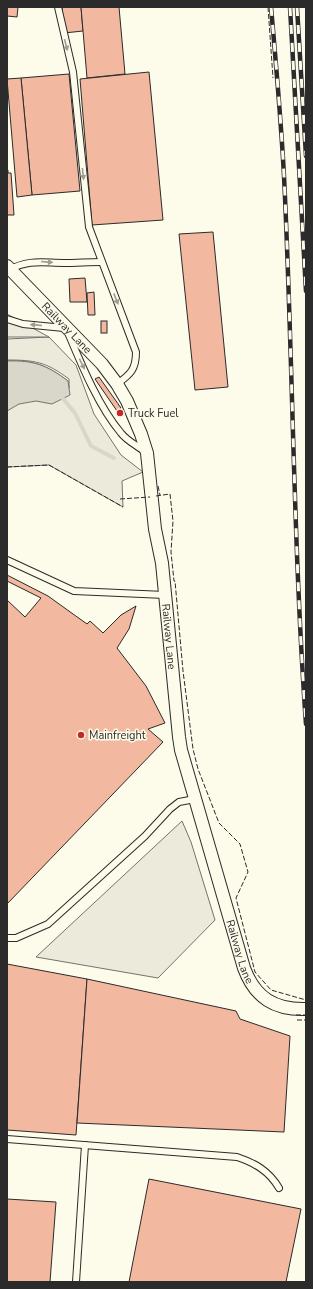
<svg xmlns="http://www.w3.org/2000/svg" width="313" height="1289" font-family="'Nunito Sans',sans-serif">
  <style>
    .green { fill: #ecebdb; stroke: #74746e }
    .parking { fill: #eceadb; stroke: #74746e }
    .water { fill: #d8d7c9; stroke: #74746e }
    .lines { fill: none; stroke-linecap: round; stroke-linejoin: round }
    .stream { stroke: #d8d7c9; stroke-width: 4 }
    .building { fill: #f2b8a0; stroke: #2b2b2b }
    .lane-casing { stroke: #2b2b2b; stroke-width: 8 }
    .street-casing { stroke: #2b2b2b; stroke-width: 14 }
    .lane { stroke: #fdfbea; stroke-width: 6 }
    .street { stroke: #fdfbea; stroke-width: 12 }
    .rail-casing { stroke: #2b2b2b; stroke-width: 4.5 }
    .rail { stroke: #fdfbea; stroke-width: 3; stroke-dasharray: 9; stroke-linecap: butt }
    .fence { stroke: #2b2b2b; stroke-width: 1; stroke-dasharray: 5 2; stroke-linecap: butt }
    .oneway { fill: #9e9d94 }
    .poi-dot { fill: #c62828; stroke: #fdfbea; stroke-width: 1.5 }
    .labels { text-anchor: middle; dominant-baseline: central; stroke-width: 3; stroke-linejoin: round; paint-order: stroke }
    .street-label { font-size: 11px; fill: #2b2b2b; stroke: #fdfbea }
    .poi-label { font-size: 11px; fill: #2b2b2b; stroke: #fdfbea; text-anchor: start }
  </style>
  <rect width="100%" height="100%" fill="#fdfbea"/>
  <path class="green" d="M49,337L76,365L94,414L121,455L143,472L122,481L123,507L49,465L7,467V361C33,360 47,365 68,381L69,388V379C46,362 35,360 7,360V339Z"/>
  <g class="parking">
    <path d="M7,314L49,337H7Z"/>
    <path d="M182,821L191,842L215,920L158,978L36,957Z"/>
  </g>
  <path class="water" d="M7,361C33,360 47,365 68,381L70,395L52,404L36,401L19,404L7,411Z"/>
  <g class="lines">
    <path class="stream" d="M60,395L75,413L91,446L114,458"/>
  </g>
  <g class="building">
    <path d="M7,7H18L17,17L7,16Z"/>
    <path d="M62,7H81L83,31L64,33Z"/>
    <path d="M81,7H119L125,74L87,78Z"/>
    <path d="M149,72L163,220L92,225L80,79Z"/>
    <path d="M69,74L80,191L32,195L21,78Z"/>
    <path d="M21,78L32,195L17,197L7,79Z"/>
    <path d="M7,170H8V173H11L14,215H7Z"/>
    <path d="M213,232L228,387L195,390L179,234Z"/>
    <path d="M85,278L87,302H70L69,279Z"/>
    <path d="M94,292L95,315H88L87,293Z"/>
    <rect x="101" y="321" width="6" height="12"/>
    <path d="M99,377L121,408L117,411L95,379Z"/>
    <path d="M7,575L48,596L87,624L90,621L103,633L121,615L136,606L129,629L117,648L146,686L165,723L148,729L163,742L7,904V600L25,617L41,598L7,581Z"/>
    <path d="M7,964L87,979L76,1135L7,1130Z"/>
    <path d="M87,979L236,1011L240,1019L290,1036L284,1132L77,1123Z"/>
    <path d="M149,1179L301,1209L286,1282H129Z"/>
    <path d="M7,1199L56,1202L50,1282H7Z"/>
  </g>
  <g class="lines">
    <g class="lane-casing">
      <g id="lane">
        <path d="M58,7L73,72L89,227L136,352C136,369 131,374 117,384"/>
        <path d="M9,270C29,259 43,263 64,263C76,263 89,262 101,262"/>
        <path d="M7,319L23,324L64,328"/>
        <path d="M69,335C82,366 99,407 121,433C127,441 138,446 145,452"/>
        <path d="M7,560L74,591L165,595"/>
        <path d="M7,938H16L48,924L145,836L170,809L179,802L195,799"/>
        <path d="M7,1139L237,1157C255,1163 269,1171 279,1188"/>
        <path d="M76,1282L85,1145"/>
      </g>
    </g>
    <g class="street-casing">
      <g id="street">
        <path id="s1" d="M7,266L102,364L117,384L127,401L141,434L147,453L155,529L162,563L179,737L181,750L244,968C255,998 275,1010 306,1009"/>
      </g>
    </g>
    <use href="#lane" class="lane"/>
    <use href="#street" class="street"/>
    <g class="rail-casing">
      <g id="rail">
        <path d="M271,7C276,63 281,120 284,176C293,359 293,542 306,724"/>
        <path d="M290,7L306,291"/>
        <path d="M297,7L306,156"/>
      </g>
    </g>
    <use href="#rail" class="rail"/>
    <g class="fence">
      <path d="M268,7L273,78"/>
      <path d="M7,467L49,465L123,507"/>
      <path d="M158,486L160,495"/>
      <path d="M156,496L170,494L173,521L171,552L174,581H175L183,671L193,749L198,769L219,823L240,844L248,872L236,898L255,972L271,990L306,1000"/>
      <path d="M120,499L150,497"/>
      <path d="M296,1015H306"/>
      <path d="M297,1020H306"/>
    </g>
  </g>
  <defs><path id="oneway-solid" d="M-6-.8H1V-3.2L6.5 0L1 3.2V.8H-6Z"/></defs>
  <g class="oneway">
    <use href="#oneway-solid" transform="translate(66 45) rotate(76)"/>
    <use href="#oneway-solid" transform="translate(83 174) rotate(84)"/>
    <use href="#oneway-solid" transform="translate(47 262) rotate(5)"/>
    <use href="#oneway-solid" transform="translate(116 299) rotate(69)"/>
    <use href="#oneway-solid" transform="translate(36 325) rotate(-175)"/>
    <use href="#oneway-solid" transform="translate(82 364) rotate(64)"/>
  </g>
  <g class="poi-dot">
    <circle cx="120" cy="413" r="4"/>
    <circle cx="81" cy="735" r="4"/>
  </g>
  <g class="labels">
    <g class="street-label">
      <text stroke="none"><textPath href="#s1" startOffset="86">Railway Lane</textPath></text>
      <text stroke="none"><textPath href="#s1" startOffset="422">Railway Lane</textPath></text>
      <text stroke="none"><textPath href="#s1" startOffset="746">Railway Lane</textPath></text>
    </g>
    <g class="poi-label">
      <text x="128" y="413">Truck Fuel</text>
      <text x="89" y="735">Mainfreight</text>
    </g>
  </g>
  <rect width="313" height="1289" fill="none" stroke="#2b2b2b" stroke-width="16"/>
</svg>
